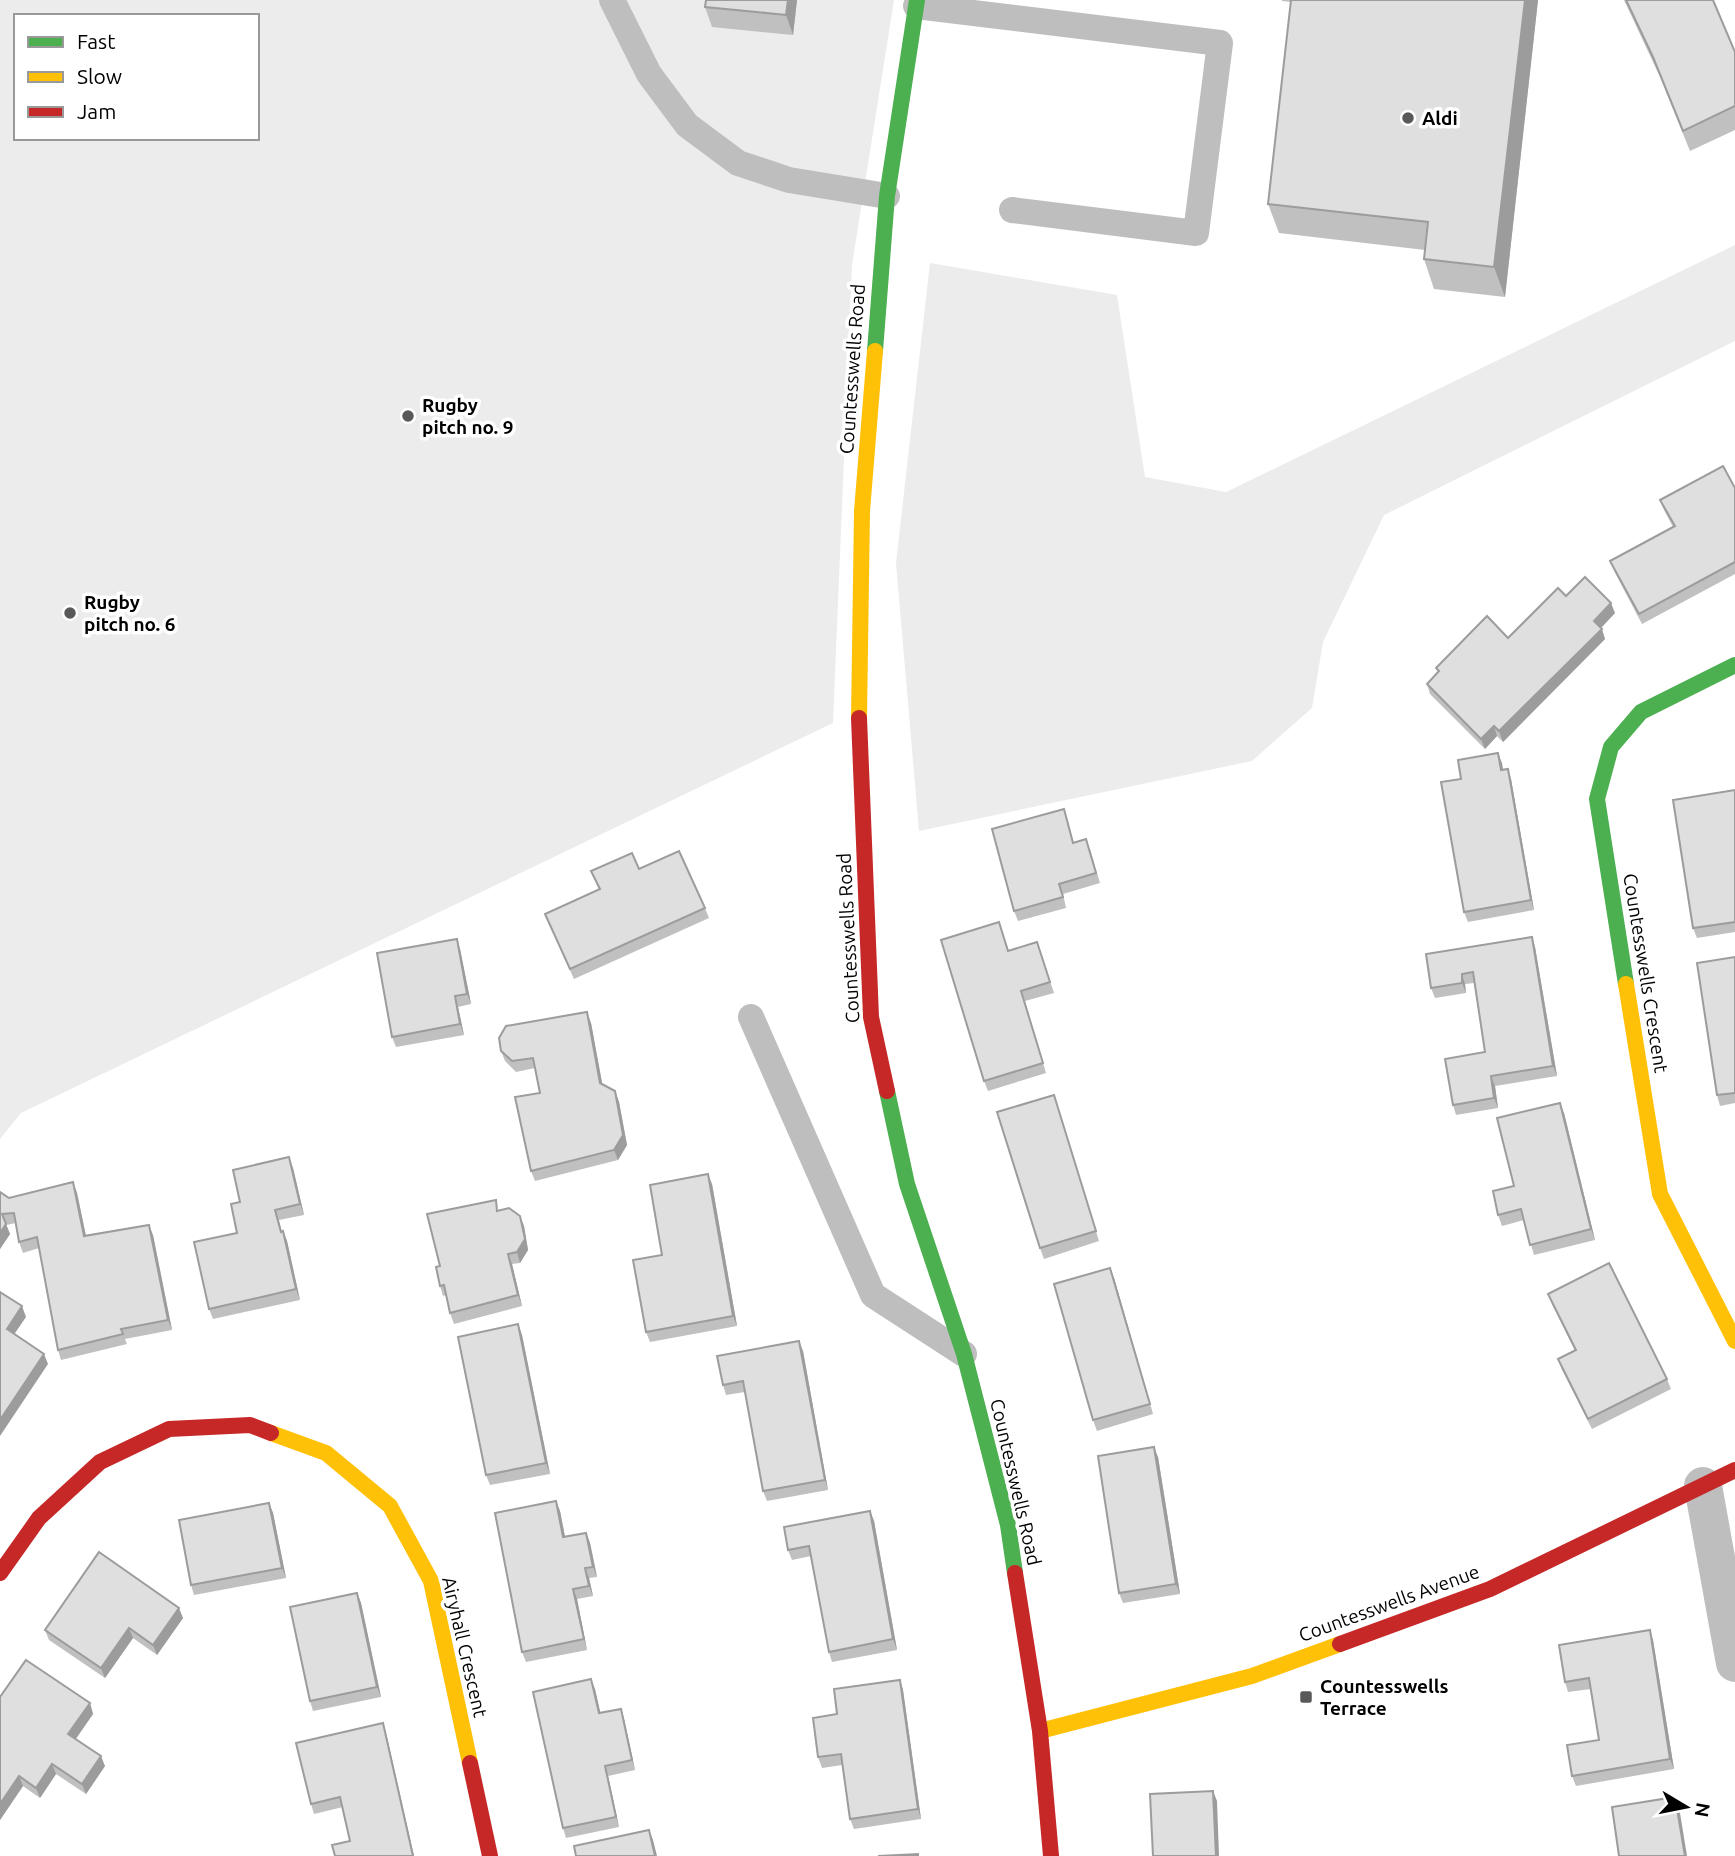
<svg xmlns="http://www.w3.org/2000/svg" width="1735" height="1856" font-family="Ubuntu,sans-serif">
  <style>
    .green { fill: #ececec; fill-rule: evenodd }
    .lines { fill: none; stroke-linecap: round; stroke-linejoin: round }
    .lane { stroke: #bebebe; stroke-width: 26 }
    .street { stroke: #bebebe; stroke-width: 38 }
    .fast { stroke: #4caf50; stroke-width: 16 }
    .slow { stroke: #ffc107; stroke-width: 16 }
    .jam { stroke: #c62828; stroke-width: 16 }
    .wall { fill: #c0c0c0 }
    .shaded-wall { fill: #9c9c9c }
    .building { fill: #dfdfdf; stroke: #9c9c9c; stroke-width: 2 }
    .poi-dot { fill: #595959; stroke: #fff; stroke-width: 2.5 }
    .labels { text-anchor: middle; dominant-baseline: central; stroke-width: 7; stroke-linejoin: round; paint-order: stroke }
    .poi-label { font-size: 19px; font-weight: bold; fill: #000; stroke: #fff; text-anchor: start }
    .street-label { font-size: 19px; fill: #000; stroke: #fff }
  </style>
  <rect width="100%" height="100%" fill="#fff"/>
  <g class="green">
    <path d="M0,0H894L852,265L833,723L21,1113L0,1139ZM16,16H257V138H16Z"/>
    <path d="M1735,245V341L1384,515L1323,642L1312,708L1252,761L919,831L896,563L930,263L1117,295L1145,477L1226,492Z"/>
  </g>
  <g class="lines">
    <g class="lane">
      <path d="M612,0L649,74L687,125L738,163L789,180L887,196"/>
      <path d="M916,6L1220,43L1196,233L1012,210"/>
      <path d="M751,1017L873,1295L964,1354"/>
    </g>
    <path class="street" d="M1703,1486L1735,1663"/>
    <g class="fast">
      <path d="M875,351L887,196L917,0"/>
      <path d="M1626,984L1597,799L1611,747L1641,712L1735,665"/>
      <path d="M887,1091L907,1184L964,1354L1008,1525L1015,1573"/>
    </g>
    <g class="slow">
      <path d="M859,718L862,511L875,351"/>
      <path d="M1626,984L1660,1194L1735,1341"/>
      <path d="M271,1433L326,1453L390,1506L431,1581L470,1763"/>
      <path d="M1040,1731L1252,1676L1340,1644"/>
    </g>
    <g class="jam">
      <path d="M859,718L871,1017L887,1091"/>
      <path d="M0,1573L39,1518L100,1462L169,1429L250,1425L271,1433"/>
      <path d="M1015,1573L1040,1731L1051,1856"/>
      <path d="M1340,1644L1490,1589L1735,1470"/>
      <path d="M470,1763L490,1856"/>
    </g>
  </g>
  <g class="wall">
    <path d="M797,0L793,35L712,27L705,7Z"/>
    <path d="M1282,0H1538L1505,297L1434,289L1424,259L1425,250L1279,233L1268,204L1291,2L1282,1Z"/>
    <path d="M1624,0H1713L1735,52V130L1690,151L1660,77Z"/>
    <path d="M1735,488V574L1642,624L1614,571L1610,561L1673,527L1664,510L1660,500Z"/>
    <path d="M1566,596L1615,613L1601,628L1605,639L1503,742L1497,736L1485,749L1430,694L1427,684L1438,672L1436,668L1508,638Z"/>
    <path d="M1498,753L1503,770L1511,779L1534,910L1468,922L1464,912L1461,779Z"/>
    <path d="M1735,790V932L1697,938L1693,928Z"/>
    <path d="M1064,809L1074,843L1090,849L1100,883L1063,894L1066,908L1018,921L1014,911Z"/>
    <path d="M639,869L705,908L709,918L574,979L545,914L599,890L591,871Z"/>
    <path d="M999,922L1009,951L1037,942L1054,993L1025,1001L1046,1073L988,1091L984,1081Z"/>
    <path d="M1535,947L1557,1076L1495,1086L1498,1108L1456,1115L1453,1105L1485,1052L1474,983L1465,984L1466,993L1435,998L1431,988L1426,954Z"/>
    <path d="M460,949L471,1004L458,1007L464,1035L396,1047L392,1037Z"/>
    <path d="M1735,957V1103L1720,1106L1717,1095Z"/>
    <path d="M591,1023L602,1084L615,1091L619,1102L627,1145L618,1160L535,1181L531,1171L540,1093L535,1068L516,1072L505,1061L501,1051Z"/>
    <path d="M1054,1095L1099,1241L1044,1259L1040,1248Z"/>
    <path d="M1564,1113L1595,1240L1534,1255L1524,1220L1502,1226L1498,1215L1514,1186Z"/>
    <path d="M293,1168L304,1215L279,1220L282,1232L283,1231L287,1241L300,1300L213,1319L209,1309L237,1233L240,1202Z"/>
    <path d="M73,1182L77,1193L86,1236L153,1235L172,1330L125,1339L127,1344L61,1360L58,1350L39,1248L23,1253L19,1242L16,1223L6,1225L10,1234L0,1249V1192L9,1198Z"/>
    <path d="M712,1184L737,1326L650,1342L646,1332L662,1255Z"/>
    <path d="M500,1210L524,1226L528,1250L520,1263L512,1264L522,1306L454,1324L450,1313L446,1295L443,1296L440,1286V1266Z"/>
    <path d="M1114,1278L1153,1414L1097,1431L1093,1420Z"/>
    <path d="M1548,1294L1667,1379L1671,1389L1592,1429L1562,1370L1558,1359L1575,1351L1552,1304Z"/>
    <path d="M518,1324L522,1335L550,1474L490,1485L486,1475Z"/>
    <path d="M803,1351L828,1490L767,1501L763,1491L745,1392L726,1395L723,1385Z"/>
    <path d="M1158,1457L1180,1594L1123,1603L1119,1593Z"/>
    <path d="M556,1501L560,1511L565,1537L586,1533L590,1543L597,1577L589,1578L593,1596L577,1599L587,1650L526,1662L522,1652Z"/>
    <path d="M269,1503L273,1513L286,1578L194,1595L191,1585Z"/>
    <path d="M870,1511L874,1521L897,1650L832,1662L829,1652L811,1556L792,1560L788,1550Z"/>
    <path d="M357,1593L361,1603L381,1697L313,1711L310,1701Z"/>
    <path d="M183,1618L157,1655L133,1638L105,1678L49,1640L45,1630Z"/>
    <path d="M1650,1630L1653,1640L1674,1769L1576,1786L1572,1776L1599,1740L1591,1689L1568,1692L1565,1682Z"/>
    <path d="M900,1680L903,1690L921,1819L854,1829L850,1819L842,1765L822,1768L818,1757L837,1714Z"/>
    <path d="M595,1689L600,1713L621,1709L624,1719L635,1770L608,1776L619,1827L566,1838L563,1828Z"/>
    <path d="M0,1697L90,1703L93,1714L76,1739L105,1766L86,1794L56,1774L40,1798L23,1786L0,1820Z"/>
    <path d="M383,1723L386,1733L350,1841L343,1807L314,1814L311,1804Z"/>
  </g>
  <g class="shaded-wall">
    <path d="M788,0H797L793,35L786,15Z"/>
    <path d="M1525,0H1538L1505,297L1494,267Z"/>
    <path d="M1611,603L1615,613L1598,631L1594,621Z"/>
    <path d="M1602,629L1605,639L1503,742L1499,731Z"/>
    <path d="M1494,726L1497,736L1485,749L1481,739Z"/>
    <path d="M1498,753L1502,763L1505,781L1501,770Z"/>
    <path d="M1508,769L1511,779L1534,910L1531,900Z"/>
    <path d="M1532,937L1535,947L1557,1076L1553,1066Z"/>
    <path d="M457,939L460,949L471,1004L467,994Z"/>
    <path d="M1462,974L1465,984L1466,993L1462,983Z"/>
    <path d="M455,996L458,1007L464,1035L460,1024Z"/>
    <path d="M587,1012L591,1023L604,1093L600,1083Z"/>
    <path d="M1491,1076L1495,1086L1498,1108L1494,1098Z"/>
    <path d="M615,1091L619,1102L627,1145L618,1160L614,1150Z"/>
    <path d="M1560,1103L1564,1113L1595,1240L1591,1229Z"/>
    <path d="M289,1157L293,1168L304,1215L300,1204Z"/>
    <path d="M708,1174L712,1184L737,1326L733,1316Z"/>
    <path d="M73,1182L77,1193L88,1246L84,1236Z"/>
    <path d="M520,1216L524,1226L528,1250L520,1263L517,1252Z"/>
    <path d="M6,1224L10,1234L0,1249V1233Z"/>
    <path d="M149,1225L153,1235L172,1330L168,1320Z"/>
    <path d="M283,1231L287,1241L300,1300L296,1289Z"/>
    <path d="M508,1254L512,1264L522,1306L518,1295Z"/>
    <path d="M1110,1268L1114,1278L1153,1414L1150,1404Z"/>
    <path d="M22,1306L26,1317L11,1339L7,1329Z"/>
    <path d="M518,1324L522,1335L550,1474L546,1463Z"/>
    <path d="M799,1341L803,1351L828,1490L825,1480Z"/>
    <path d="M44,1354L48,1364L0,1436V1420Z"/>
    <path d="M1154,1447L1158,1457L1180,1594L1176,1584Z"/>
    <path d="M556,1501L560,1511L567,1547L563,1537Z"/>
    <path d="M269,1503L273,1513L286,1578L282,1568Z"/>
    <path d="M870,1511L874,1521L897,1650L893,1639Z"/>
    <path d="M586,1533L590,1543L597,1577L593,1567Z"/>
    <path d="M585,1568L589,1578L593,1596L589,1586Z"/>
    <path d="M573,1589L577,1599L587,1650L584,1639Z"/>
    <path d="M357,1593L361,1603L381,1697L377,1687Z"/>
    <path d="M179,1608L183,1618L157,1655L153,1645Z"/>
    <path d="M129,1628L133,1638L105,1678L101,1668Z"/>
    <path d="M1650,1630L1653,1640L1674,1769L1670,1759Z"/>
    <path d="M591,1679L595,1689L603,1724L599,1713Z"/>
    <path d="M900,1680L903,1690L921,1819L918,1809Z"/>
    <path d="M90,1703L93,1714L72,1744L68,1734Z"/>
    <path d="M621,1709L624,1719L635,1770L632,1760Z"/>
    <path d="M383,1723L386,1733L414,1856H413Z"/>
    <path d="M101,1756L105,1766L86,1794L82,1784Z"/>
    <path d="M52,1764L56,1774L40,1798L36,1788Z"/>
    <path d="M605,1766L608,1776L619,1827L616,1817Z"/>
    <path d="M19,1776L23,1786L0,1820V1804Z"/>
    <path d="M1213,1791L1217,1801L1219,1856H1216Z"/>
    <path d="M1675,1797L1679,1807L1687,1856H1685Z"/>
    <path d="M649,1830L653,1840L657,1856H655Z"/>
  </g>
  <g class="building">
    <path d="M706,0H788L786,15L705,7Z"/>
    <path d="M1291,0H1525L1494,267L1424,259L1428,222L1268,204Z"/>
    <path d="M1626,0H1713L1735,52V106L1683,131L1653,57Z"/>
    <path d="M1723,466L1735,488V562L1639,614L1610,561L1675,526L1660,500Z"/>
    <path d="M1585,577L1611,603L1594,621L1602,629L1499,731L1494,726L1481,739L1427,684L1439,671L1436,668L1487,616L1508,638L1558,588L1566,596Z"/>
    <path d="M1498,753L1501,770L1508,769L1531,900L1464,912L1441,782L1461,779L1458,760Z"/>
    <path d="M1735,790V922L1693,928L1673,800Z"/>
    <path d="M1064,809L1073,843L1086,839L1096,873L1059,884L1063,897L1014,911L992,829Z"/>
    <path d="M679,851L705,908L570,969L545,914L600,889L591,871L632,853L639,869Z"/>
    <path d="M999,922L1008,951L1037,942L1050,982L1021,991L1043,1063L984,1081L941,940Z"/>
    <path d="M1532,937L1553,1066L1491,1076L1494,1098L1453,1105L1445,1059L1485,1052L1473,972L1462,974V983L1431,988L1426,954Z"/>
    <path d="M457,939L467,994L455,996L460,1024L392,1037L377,953Z"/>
    <path d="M1735,957V1093L1717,1095L1697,963Z"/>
    <path d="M587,1012L600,1083L615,1091L623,1135L614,1150L531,1171L515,1097L540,1093L533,1058L512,1061L501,1051L499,1038L506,1026Z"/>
    <path d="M1054,1095L1096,1231L1040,1248L997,1112Z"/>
    <path d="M1560,1103L1591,1229L1530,1245L1521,1209L1498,1215L1493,1191L1514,1186L1497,1118Z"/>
    <path d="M289,1157L300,1204L275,1210L281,1232L283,1231L296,1289L209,1309L194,1242L237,1233L231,1204L240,1202L233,1170Z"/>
    <path d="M708,1174L733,1316L646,1332L633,1260L662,1255L650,1185Z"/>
    <path d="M73,1182L84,1236L149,1225L168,1320L121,1329L123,1334L58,1350L37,1237L19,1242L14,1213L2,1214L6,1224L0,1233V1192L9,1198Z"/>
    <path d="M496,1200L497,1211L509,1208L520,1216L525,1239L517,1252L508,1254L518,1295L450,1313L444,1285L440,1286L436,1267L440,1266L427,1214Z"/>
    <path d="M1609,1263L1667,1379L1588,1419L1558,1359L1576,1350L1548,1294Z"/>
    <path d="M1110,1268L1150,1404L1093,1420L1054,1284Z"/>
    <path d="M0,1292L22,1306L7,1329L44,1354L0,1420Z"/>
    <path d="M518,1324L546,1463L486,1475L458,1337Z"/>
    <path d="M799,1341L825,1480L763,1491L743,1381L723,1385L717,1356Z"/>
    <path d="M1154,1447L1176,1584L1119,1593L1098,1456Z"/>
    <path d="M556,1501L563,1537L586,1533L593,1567L585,1568L589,1586L573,1589L584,1639L522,1652L495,1513Z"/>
    <path d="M269,1503L282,1568L191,1585L179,1520Z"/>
    <path d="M870,1511L893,1639L829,1652L809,1546L788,1550L784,1527Z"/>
    <path d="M99,1552L179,1608L153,1645L129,1628L101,1668L45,1630Z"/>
    <path d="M357,1593L377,1687L310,1701L290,1607Z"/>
    <path d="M1650,1630L1670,1759L1572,1776L1567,1745L1599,1740L1589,1678L1565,1682L1559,1645Z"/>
    <path d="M26,1660L90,1703L68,1734L101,1756L82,1784L52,1764L36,1788L19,1776L0,1804V1697Z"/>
    <path d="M591,1679L599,1713L621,1709L632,1760L605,1766L616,1817L563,1828L533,1692Z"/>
    <path d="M900,1680L918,1809L850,1819L841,1754L818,1757L813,1718L837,1714L834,1689Z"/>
    <path d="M383,1723L413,1856H335L332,1845L350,1841L340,1797L311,1804L296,1743Z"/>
    <path d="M1213,1791L1216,1856H1153L1150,1794Z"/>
    <path d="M1675,1797L1685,1856H1619L1612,1807Z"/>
    <path d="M649,1830L655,1856H576L574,1846Z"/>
    <path d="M918,1854V1856H878Z"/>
  </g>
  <g class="poi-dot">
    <circle cx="1408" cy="118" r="7"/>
    <circle cx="408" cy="416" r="7"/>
    <circle cx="70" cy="613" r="7"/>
    <rect x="1299" y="1690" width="14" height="14" rx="3.5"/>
  </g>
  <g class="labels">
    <g class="poi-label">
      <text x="1422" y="118">Aldi</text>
      <text x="422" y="405">Rugby<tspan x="422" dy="22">pitch no. 9</tspan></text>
      <text x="84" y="602">Rugby<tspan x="84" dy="22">pitch no. 6</tspan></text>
      <text x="1320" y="1686">Countesswells<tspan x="1320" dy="22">Terrace</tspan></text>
    </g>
    <g class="street-label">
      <text transform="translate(852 369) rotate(-86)">Countesswells Road</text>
      <text transform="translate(848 938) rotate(-93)">Countesswells Road</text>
      <text transform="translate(1646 973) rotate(81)">Countesswells Crescent</text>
      <text transform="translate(1016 1482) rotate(77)">Countesswells Road</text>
      <text transform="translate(1389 1603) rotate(-20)">Countesswells Avenue</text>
      <text transform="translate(465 1647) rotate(77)">Airyhall Crescent</text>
    </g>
  </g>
  <rect x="14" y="14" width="245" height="126" fill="#ffffff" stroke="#999999" stroke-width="2"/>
  <rect x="28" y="37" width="35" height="10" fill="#4caf50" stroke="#999999" stroke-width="2"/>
  <text x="77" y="49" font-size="21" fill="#000000">Fast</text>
  <rect x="28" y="72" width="35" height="10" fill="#ffc107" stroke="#999999" stroke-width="2"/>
  <text x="77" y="84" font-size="21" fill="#000000">Slow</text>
  <rect x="28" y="107" width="35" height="10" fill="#c62828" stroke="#999999" stroke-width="2"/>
  <text x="77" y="119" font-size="21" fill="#000000">Jam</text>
  <g transform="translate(1686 1807) rotate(100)" stroke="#ffffff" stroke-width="5" paint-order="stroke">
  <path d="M0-5L12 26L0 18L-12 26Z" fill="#000000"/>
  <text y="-10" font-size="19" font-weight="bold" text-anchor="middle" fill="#000000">N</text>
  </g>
</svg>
